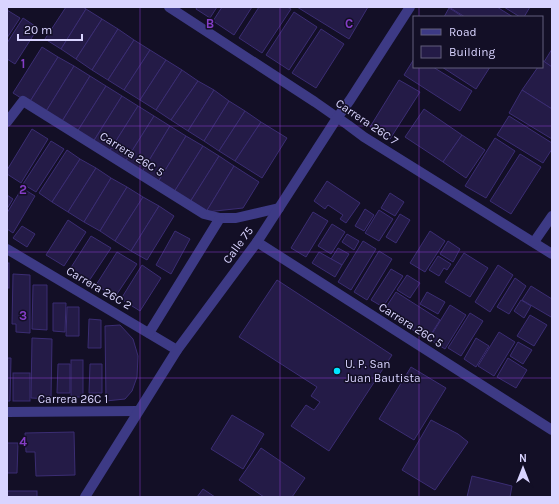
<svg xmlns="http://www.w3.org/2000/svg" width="559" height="504" font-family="Karla,sans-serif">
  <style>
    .building { fill: #241b47; stroke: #3b2d73 }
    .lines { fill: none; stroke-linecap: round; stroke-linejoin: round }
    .minor { stroke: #3d3a85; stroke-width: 10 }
    .grid { fill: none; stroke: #843dc5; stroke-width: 1; stroke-opacity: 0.55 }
    .poi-dot { fill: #00e5ff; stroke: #130f26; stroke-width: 1.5 }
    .labels { text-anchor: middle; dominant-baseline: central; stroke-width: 3; stroke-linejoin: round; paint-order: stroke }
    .street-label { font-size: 12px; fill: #d9d4ff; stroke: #130f26 }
    .poi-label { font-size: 12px; fill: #d9d4ff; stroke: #130f26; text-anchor: start }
    .grid-label { font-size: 13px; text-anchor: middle; font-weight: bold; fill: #843dc5; stroke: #130f26; stroke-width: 3; stroke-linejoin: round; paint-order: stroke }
  </style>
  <rect width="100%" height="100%" fill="#130f26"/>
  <g class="building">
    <path d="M66,7H83L86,9L61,49L45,39Z"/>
    <path d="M197,7H217L210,18L196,9Z"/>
    <path d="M222,7H252L234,35L213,21Z"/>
    <path d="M259,7H287L291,9L262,53L239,38Z"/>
    <path d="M297,7H368L349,39Z"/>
    <path d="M449,7H497L513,17H465Z"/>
    <path d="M504,7H530L524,17H520Z"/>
    <path d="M449,8L454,11L463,17H444Z"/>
    <path d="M86,9L102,19L76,59L61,49Z"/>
    <path d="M7,10L20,18L7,38Z"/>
    <path d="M294,12L317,27L289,70L266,55Z"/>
    <path d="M23,18L38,28L15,64L7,59V43Z"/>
    <path d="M102,19L118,29L92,70L76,59Z"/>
    <path d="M118,29L134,40L108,80L92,70Z"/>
    <path d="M321,29L344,44L316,88L292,73Z"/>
    <path d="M134,40L150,50L124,90L108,80Z"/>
    <path d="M42,47L58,57L29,103L13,93Z"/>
    <path d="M552,49V67L544,62Z"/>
    <path d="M150,50L166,60L140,100L124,90Z"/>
    <path d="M58,57L74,66L45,113L29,103Z"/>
    <path d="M414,59V67H433L472,91L460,111L404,75Z"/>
    <path d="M166,60L182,70L156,110L140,100Z"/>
    <path d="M542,60L552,67V109L522,90L538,67H542Z"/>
    <path d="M74,66L90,76L61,123L45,113Z"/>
    <path d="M442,67H490L476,89Z"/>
    <path d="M182,70L198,81L171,120L156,110Z"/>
    <path d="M90,76L106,86L77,132L61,123Z"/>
    <path d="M399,80L420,92L390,139L370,127Z"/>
    <path d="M198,81L214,90L188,131L171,120Z"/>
    <path d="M106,86L122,96L93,142L77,132Z"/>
    <path d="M214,90L229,101L204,141L188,131Z"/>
    <path d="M522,90L552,109V139L509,113Z"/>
    <path d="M122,96L138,106L109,152L93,142Z"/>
    <path d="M229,101L245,111L219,151L204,141Z"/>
    <path d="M138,106L154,116L125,162L109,152Z"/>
    <path d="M424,109L462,135L443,162L405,137Z"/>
    <path d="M245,111L261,122L235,161L219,151Z"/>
    <path d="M154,116L170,126L142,172L125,162Z"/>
    <path d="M509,116L552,143V149L543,163L497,135Z"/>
    <path d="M261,122L287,138L262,178L235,161Z"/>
    <path d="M170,126L186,136L158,182L142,172Z"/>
    <path d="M32,129L48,139L21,183L7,174V170Z"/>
    <path d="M462,135L485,150L466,178L443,162Z"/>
    <path d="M186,136L203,146L174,192L158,182Z"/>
    <path d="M495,138L515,151L486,198L465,186Z"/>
    <path d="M51,141L64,149L36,192L23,184Z"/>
    <path d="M203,146L219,156L190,202L174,192Z"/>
    <path d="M67,150L80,159L52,202L39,193Z"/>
    <path d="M520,154L541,167L511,214L490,201Z"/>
    <path d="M219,156L234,166L206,212L190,202Z"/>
    <path d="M80,159L96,168L68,212L52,202Z"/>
    <path d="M234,166L259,182L243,208L206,212Z"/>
    <path d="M96,168L111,178L84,222L68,212Z"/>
    <path d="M111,178L127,187L100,231L84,222Z"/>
    <path d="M327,181L360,203L346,223L340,219L343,215L328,205L325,209L314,201Z"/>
    <path d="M127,187L143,197L115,241L100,231Z"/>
    <path d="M22,188L35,196L13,233L7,229V213Z"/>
    <path d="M390,193L404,202L395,216L381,208Z"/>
    <path d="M7,195L13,199L7,209Z"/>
    <path d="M143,197L159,206L131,251L115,241Z"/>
    <path d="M159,206L174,216L147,260L131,251Z"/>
    <path d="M365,209L374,215L364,231L355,226Z"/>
    <path d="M379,210L393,219L379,241L365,233Z"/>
    <path d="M313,212L328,221L306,257L291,248Z"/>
    <path d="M400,214L410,220L396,243L386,237Z"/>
    <path d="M68,220L86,232L64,266L46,255Z"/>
    <path d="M332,224L345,232L331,254L318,246Z"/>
    <path d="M22,226L35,234L27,247L13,238Z"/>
    <path d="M175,231L190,239L171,274L156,265Z"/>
    <path d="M430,231L445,241L425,272L410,263Z"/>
    <path d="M347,234L359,241L354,250L342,242Z"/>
    <path d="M91,236L111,248L89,281L70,269Z"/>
    <path d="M363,241L376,249L351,290L338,282Z"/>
    <path d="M448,241L460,249L453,262L440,254Z"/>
    <path d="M338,248L349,254L342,265L331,259Z"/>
    <path d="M379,251L392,259L367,300L354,292Z"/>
    <path d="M117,252L137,264L115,297L96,285Z"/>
    <path d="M319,252L342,265L335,277L312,263Z"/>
    <path d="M464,253L488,268L470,297L445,282Z"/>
    <path d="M438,256L451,264L447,270L444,268L439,276L429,270Z"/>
    <rect x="7" y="263" width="2" height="25"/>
    <path d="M142,265L161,278L140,311L121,299Z"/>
    <path d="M498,265L513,275L490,312L475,302Z"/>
    <path d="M391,269L403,276L383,307L371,300Z"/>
    <path d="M13,274L30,275V333L16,332V324H12Z"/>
    <path d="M407,275L420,283L410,298L397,290Z"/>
    <path d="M515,278L526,286L509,314L497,307Z"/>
    <path d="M277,280L392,355L329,451L291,426L306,405L314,410L320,402L311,396L317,387L239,337Z"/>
    <path d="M33,285H47V330L32,329Z"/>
    <path d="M531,286L552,299V315L551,317L522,300Z"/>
    <path d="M396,292L440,320L428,339L383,312Z"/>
    <path d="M427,292L445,302L438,314L420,304Z"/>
    <path d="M521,300L531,306L524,318L514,311Z"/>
    <path d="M53,303H66L65,332L53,331Z"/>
    <path d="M450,305L466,315L445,349L429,339Z"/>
    <path d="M67,307H79V336H66Z"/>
    <path d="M470,313L483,321L461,356L448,348Z"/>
    <path d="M530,315L547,325L534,346L517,336Z"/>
    <path d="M89,319L101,320V348H88Z"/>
    <path d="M120,325L133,339L138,356L137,377L132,391L125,399L106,401L105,326Z"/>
    <path d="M499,332L515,342L494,376L478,366Z"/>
    <path d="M32,338L52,339L51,399L31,398Z"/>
    <path d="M476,338L489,346L476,367L464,359Z"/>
    <path d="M518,342L532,350L523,364L510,356Z"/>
    <path d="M7,358H11L10,401H7Z"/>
    <path d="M508,358L527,370L516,388L497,377Z"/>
    <rect x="71" y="360" width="12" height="37"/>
    <path d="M58,364H70V393H57Z"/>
    <path d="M90,364H102V393H89Z"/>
    <path d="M411,367L446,388L414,440L379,419Z"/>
    <rect x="13" y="373" width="17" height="28"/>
    <path d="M232,415L264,434L243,469L211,449Z"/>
    <path d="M431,420L458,434L468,442L435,490L402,470Z"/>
    <path d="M74,432L75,475L36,476L35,452H26L25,433Z"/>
    <path d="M7,443H18L17,473H7Z"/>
    <path d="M261,448L305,478L292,497H264L239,480Z"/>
    <path d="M472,476L512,486L510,497H467Z"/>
    <path d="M203,489L215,497H197Z"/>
    <rect x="7" y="491" width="30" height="6"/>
  </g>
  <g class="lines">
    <g class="minor">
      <path d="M169,7L315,102L348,125L364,137L552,254"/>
      <path d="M7,122L23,101L204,214L220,218H236L279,208"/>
      <path d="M257,242L552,430"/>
      <path d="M534,242L552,216"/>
      <path d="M7,249L177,350"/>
      <path d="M149,333L220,218"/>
      <path d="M7,412L138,411"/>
      <path d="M85,497L177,350L257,242L337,118L350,100L410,7"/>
    </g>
  </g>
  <path class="grid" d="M140,7V497M280,7V497M419,7V17M419,67V497M7,126H552M7,252H552M7,378H552"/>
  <circle class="poi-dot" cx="337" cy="371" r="4"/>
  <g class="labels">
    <g class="street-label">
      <text transform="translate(367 122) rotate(34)">Carrera 26C 7</text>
      <text transform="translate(132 154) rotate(32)">Carrera 26C 5</text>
      <text transform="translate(238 245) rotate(-54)">Calle 75</text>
      <text transform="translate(99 288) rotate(30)">Carrera 26C 2</text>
      <text transform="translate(411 325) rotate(32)">Carrera 26C 5</text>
      <text x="73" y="399">Carrera 26C 1</text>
    </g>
    <g class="poi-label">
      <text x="345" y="364">U. P. San<tspan x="345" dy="14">Juan Bautista</tspan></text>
    </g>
  </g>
  <g class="grid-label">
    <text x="210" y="28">B</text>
    <text x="349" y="28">C</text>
    <text x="23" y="68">1</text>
    <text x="23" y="194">2</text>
    <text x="23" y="320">3</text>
    <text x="23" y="446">4</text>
  </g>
  <rect width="559" height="504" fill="none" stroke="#d9d4ff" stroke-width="16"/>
  <rect x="413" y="16" width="130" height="52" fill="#130f26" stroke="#625e7d"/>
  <rect x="421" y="29" width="20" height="6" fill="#3d3a85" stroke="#625e7d"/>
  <text x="449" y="36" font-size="12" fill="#d9d4ff">Road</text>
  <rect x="421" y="46" width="20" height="12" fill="#241b47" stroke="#625e7d"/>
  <text x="449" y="56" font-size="12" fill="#d9d4ff">Building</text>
  <g transform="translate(523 468)" stroke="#130f26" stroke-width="3" paint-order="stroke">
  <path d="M0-3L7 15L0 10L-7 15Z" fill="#d9d4ff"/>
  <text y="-6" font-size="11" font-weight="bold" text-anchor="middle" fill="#d9d4ff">N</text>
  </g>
  <path d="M18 34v6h64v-6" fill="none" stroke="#d9d4ff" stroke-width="2"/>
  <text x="24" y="34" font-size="12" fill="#d9d4ff" stroke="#130f26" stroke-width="3" paint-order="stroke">20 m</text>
</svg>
